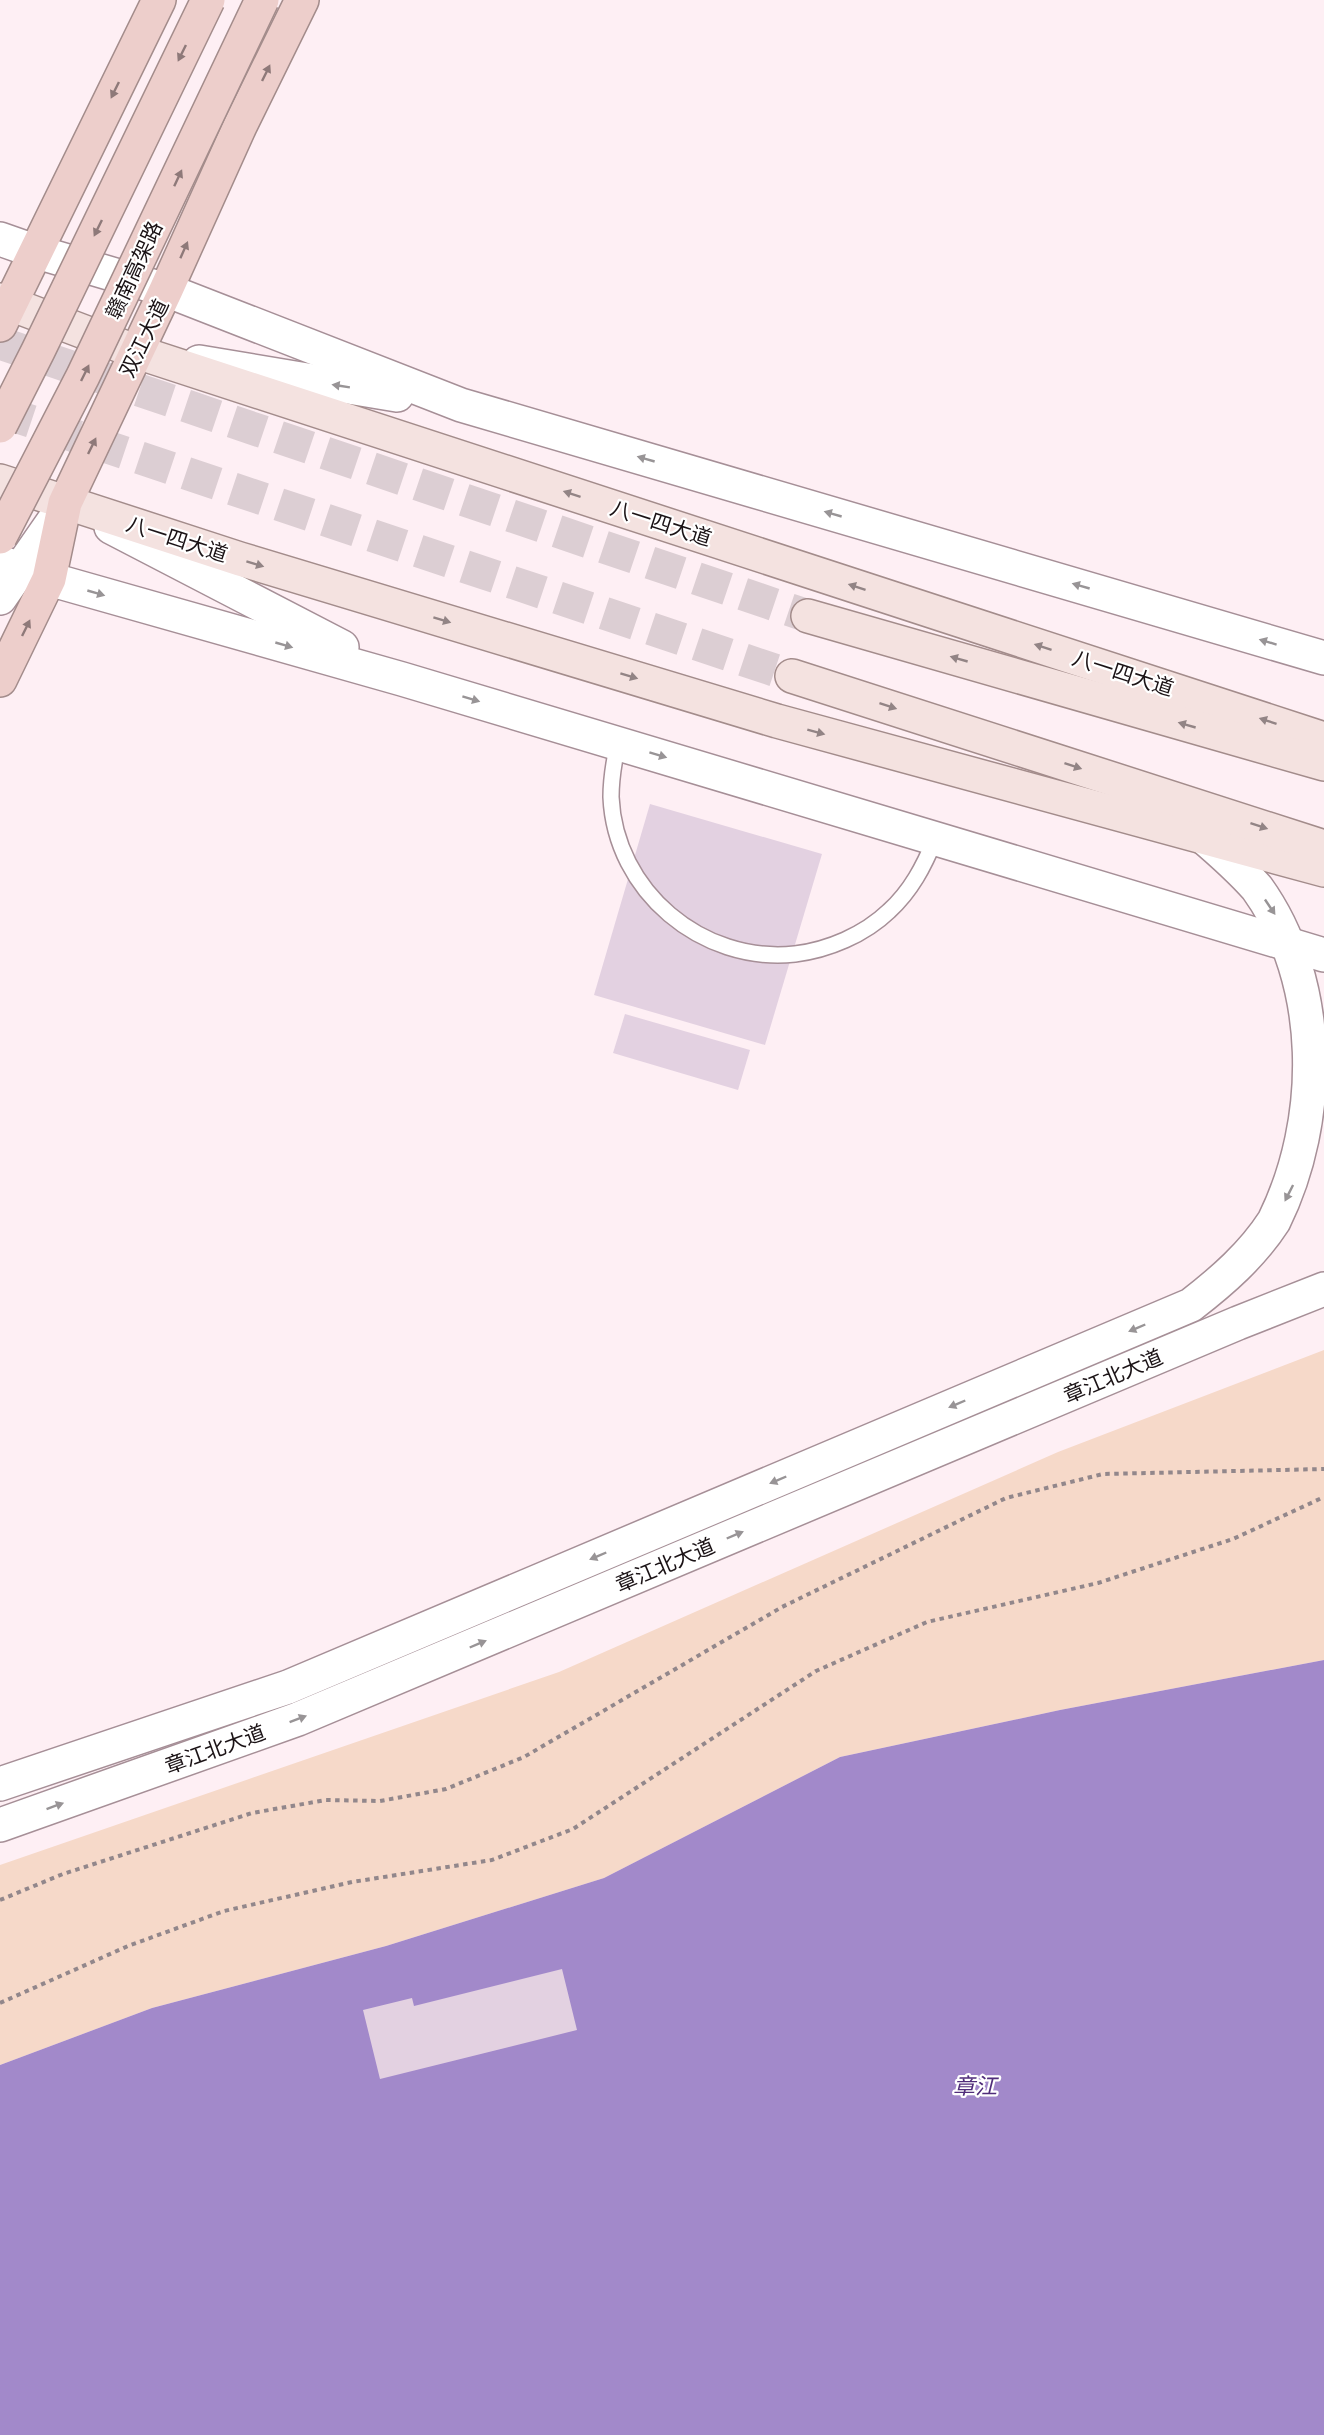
<svg xmlns="http://www.w3.org/2000/svg" width="1324" height="2435" font-family="Lora,'Noto Sans SC',serif">
  <style>
    .green { fill: #f6d9c9 }
    .water { fill: #a289ca }
    .building { fill: #e3d1e1 }
    .lines { fill: none; stroke-linecap: round; stroke-linejoin: round }
    .primary-tunnel { stroke: #dcced3; stroke-width: 33; stroke-dasharray: 33 16; stroke-linecap: butt }
    .lane-casing { stroke: #a68f97; stroke-width: 18 }
    .secondary-casing { stroke: #a68f97; stroke-width: 36 }
    .primary-casing { stroke: #a38c8b; stroke-width: 36 }
    .highway-casing { stroke: #a38c8b; stroke-width: 36 }
    .path { stroke: #92878b; stroke-width: 4; stroke-dasharray: 4.5 4.5; stroke-linecap: butt }
    .lane { stroke: #fff; stroke-width: 15 }
    .secondary { stroke: #fff; stroke-width: 33 }
    .primary { stroke: #f4e2e0; stroke-width: 33 }
    .highway { stroke: #edcecb; stroke-width: 33 }
    .highway-bridge-casing { stroke: #a38c8b; stroke-width: 36; stroke-linecap: butt }
    .highway-bridge { stroke: #edcecb; stroke-width: 33 }
    .oneway { fill: #8e7979 }
    .oneway2 { fill: #989496 }
    .oneway3 { fill: #928485 }
    .labels { text-anchor: middle; dominant-baseline: central; stroke-width: 4.5; stroke-linejoin: round; paint-order: stroke }
    .street-label { font-size: 21px; fill: #1a1215; stroke: #fff }
    .water-label { font-size: 22px; font-style: italic; fill: #502d7a; stroke: #fff }
  </style>
  <rect width="100%" height="100%" fill="#feeff4"/>
  <path class="green" d="M1324,1350V1660L1060,1710L840,1757L604,1878L386,1946L152,2008L0,2065V1865L559,1672L1058,1452Z"/>
  <path class="water" d="M1324,1660V2435H0V2065L152,2008L386,1946L604,1878L840,1757L1060,1710Z"/>
  <g class="building">
    <path d="M650,804L822,854L765,1045L594,995Z"/>
    <path d="M625,1014L750,1050L738,1090L613,1053Z"/>
    <path d="M562,1969L577,2030L380,2079L363,2010L412,1998L414,2006Z"/>
  </g>
  <g class="lines">
    <g class="primary-tunnel">
      <path d="M0,343L808,616"/>
      <path d="M0,411L792,676"/>
    </g>
    <g class="lane-casing">
      <path id="lane" d="M618,743C614,761 611,779 611,797C615,891 702,964 795,954C828,950 864,935 889,911C911,891 924,866 935,839"/>
    </g>
    <g class="secondary-casing">
      <g id="secondary">
        <path d="M0,239L37,252L166,290L461,405L1324,658"/>
        <path d="M199,362L397,395"/>
        <path d="M111,527L342,647"/>
        <path d="M0,562L49,579L402,679L1324,955"/>
        <path d="M0,598L66,503"/>
        <path d="M0,1784L288,1687L1191,1305C1222,1281 1252,1255 1274,1221C1324,1120 1324,981 1257,888C1240,869 1221,852 1201,835"/>
        <path d="M0,1825L298,1719L1238,1323L1324,1289"/>
      </g>
    </g>
    <g class="primary-casing">
      <g id="primary">
        <path d="M0,300L137,352L1324,739"/>
        <path d="M0,481L240,559L777,721L1324,870"/>
        <path d="M808,616L1324,764"/>
        <path d="M792,676L1324,847"/>
      </g>
    </g>
    <g class="highway-casing">
      <g id="highway">
        <path d="M0,325L159,0"/>
        <path d="M0,680L49,579L65,503L166,290L240,126L302,0"/>
      </g>
    </g>
    <g class="path">
      <path d="M0,1900L63,1874L252,1813L326,1800L380,1801L446,1789L524,1757L782,1607L1006,1498L1103,1474L1324,1469"/>
      <path d="M0,2003L128,1946L224,1911L352,1882L492,1860L573,1829L816,1671L927,1622L1098,1583L1233,1539L1324,1497"/>
    </g>
    <use href="#lane" class="lane"/>
    <use href="#secondary" class="secondary"/>
    <use href="#primary" class="primary"/>
    <use href="#highway" class="highway"/>
    <g class="highway-bridge-casing">
      <g id="highway-bridge">
        <path d="M0,426L38,351L208,0"/>
        <path d="M0,537L83,376L262,0"/>
      </g>
    </g>
    <use href="#highway-bridge" class="highway-bridge"/>
  </g>
  <defs><path id="oneway-solid" d="M-6-.8H1V-3.2L6.5 0L1 3.2V.8H-6Z" transform="scale(1.5)"/></defs>
  <g class="oneway">
    <use href="#oneway-solid" transform="translate(182 53) rotate(116)"/>
    <use href="#oneway-solid" transform="translate(266 73) rotate(-64)"/>
    <use href="#oneway-solid" transform="translate(115 90) rotate(116)"/>
    <use href="#oneway-solid" transform="translate(178 178) rotate(-65)"/>
    <use href="#oneway-solid" transform="translate(98 228) rotate(116)"/>
    <use href="#oneway-solid" transform="translate(184 250) rotate(-66)"/>
    <use href="#oneway-solid" transform="translate(85 373) rotate(-64)"/>
    <use href="#oneway-solid" transform="translate(92 446) rotate(-64)"/>
    <use href="#oneway-solid" transform="translate(26 628) rotate(-64)"/>
  </g>
  <g class="oneway2">
    <use href="#oneway-solid" transform="translate(341 386) rotate(-171)"/>
    <use href="#oneway-solid" transform="translate(646 459) rotate(-164)"/>
    <use href="#oneway-solid" transform="translate(833 514) rotate(-164)"/>
    <use href="#oneway-solid" transform="translate(1081 586) rotate(-164)"/>
    <use href="#oneway-solid" transform="translate(96 593) rotate(16)"/>
    <use href="#oneway-solid" transform="translate(1268 642) rotate(-163)"/>
    <use href="#oneway-solid" transform="translate(284 645) rotate(16)"/>
    <use href="#oneway-solid" transform="translate(471 699) rotate(17)"/>
    <use href="#oneway-solid" transform="translate(658 755) rotate(17)"/>
    <use href="#oneway-solid" transform="translate(1270 907) rotate(56)"/>
    <use href="#oneway-solid" transform="translate(1289 1193) rotate(117)"/>
    <use href="#oneway-solid" transform="translate(1137 1328) rotate(157)"/>
    <use href="#oneway-solid" transform="translate(957 1404) rotate(157)"/>
    <use href="#oneway-solid" transform="translate(778 1480) rotate(157)"/>
    <use href="#oneway-solid" transform="translate(735 1535) rotate(-23)"/>
    <use href="#oneway-solid" transform="translate(598 1556) rotate(157)"/>
    <use href="#oneway-solid" transform="translate(478 1644) rotate(-23)"/>
    <use href="#oneway-solid" transform="translate(298 1719) rotate(-21)"/>
    <use href="#oneway-solid" transform="translate(55 1806) rotate(-20)"/>
  </g>
  <g class="oneway3">
    <use href="#oneway-solid" transform="translate(572 494) rotate(-162)"/>
    <use href="#oneway-solid" transform="translate(255 564) rotate(17)"/>
    <use href="#oneway-solid" transform="translate(857 587) rotate(-162)"/>
    <use href="#oneway-solid" transform="translate(442 620) rotate(17)"/>
    <use href="#oneway-solid" transform="translate(1043 647) rotate(-162)"/>
    <use href="#oneway-solid" transform="translate(959 659) rotate(-164)"/>
    <use href="#oneway-solid" transform="translate(629 676) rotate(17)"/>
    <use href="#oneway-solid" transform="translate(888 706) rotate(18)"/>
    <use href="#oneway-solid" transform="translate(1268 721) rotate(-162)"/>
    <use href="#oneway-solid" transform="translate(1187 725) rotate(-164)"/>
    <use href="#oneway-solid" transform="translate(816 732) rotate(15)"/>
    <use href="#oneway-solid" transform="translate(1073 766) rotate(18)"/>
    <use href="#oneway-solid" transform="translate(1259 826) rotate(18)"/>
  </g>
  <g class="labels">
    <g class="street-label">
      <text transform="translate(134 270) rotate(-65)">赣南高架路</text>
      <text transform="translate(144 338) rotate(-64)">双江大道</text>
      <text transform="translate(661 523) rotate(18)">八一四大道</text>
      <text transform="translate(177 539) rotate(18)">八一四大道</text>
      <text transform="translate(1123 673) rotate(18)">八一四大道</text>
      <text transform="translate(1113 1376) rotate(-23)">章江北大道</text>
      <text transform="translate(665 1565) rotate(-23)">章江北大道</text>
      <text transform="translate(215 1749) rotate(-20)">章江北大道</text>
    </g>
    <g class="water-label">
      <text x="975" y="2086">章江</text>
    </g>
  </g>
</svg>
